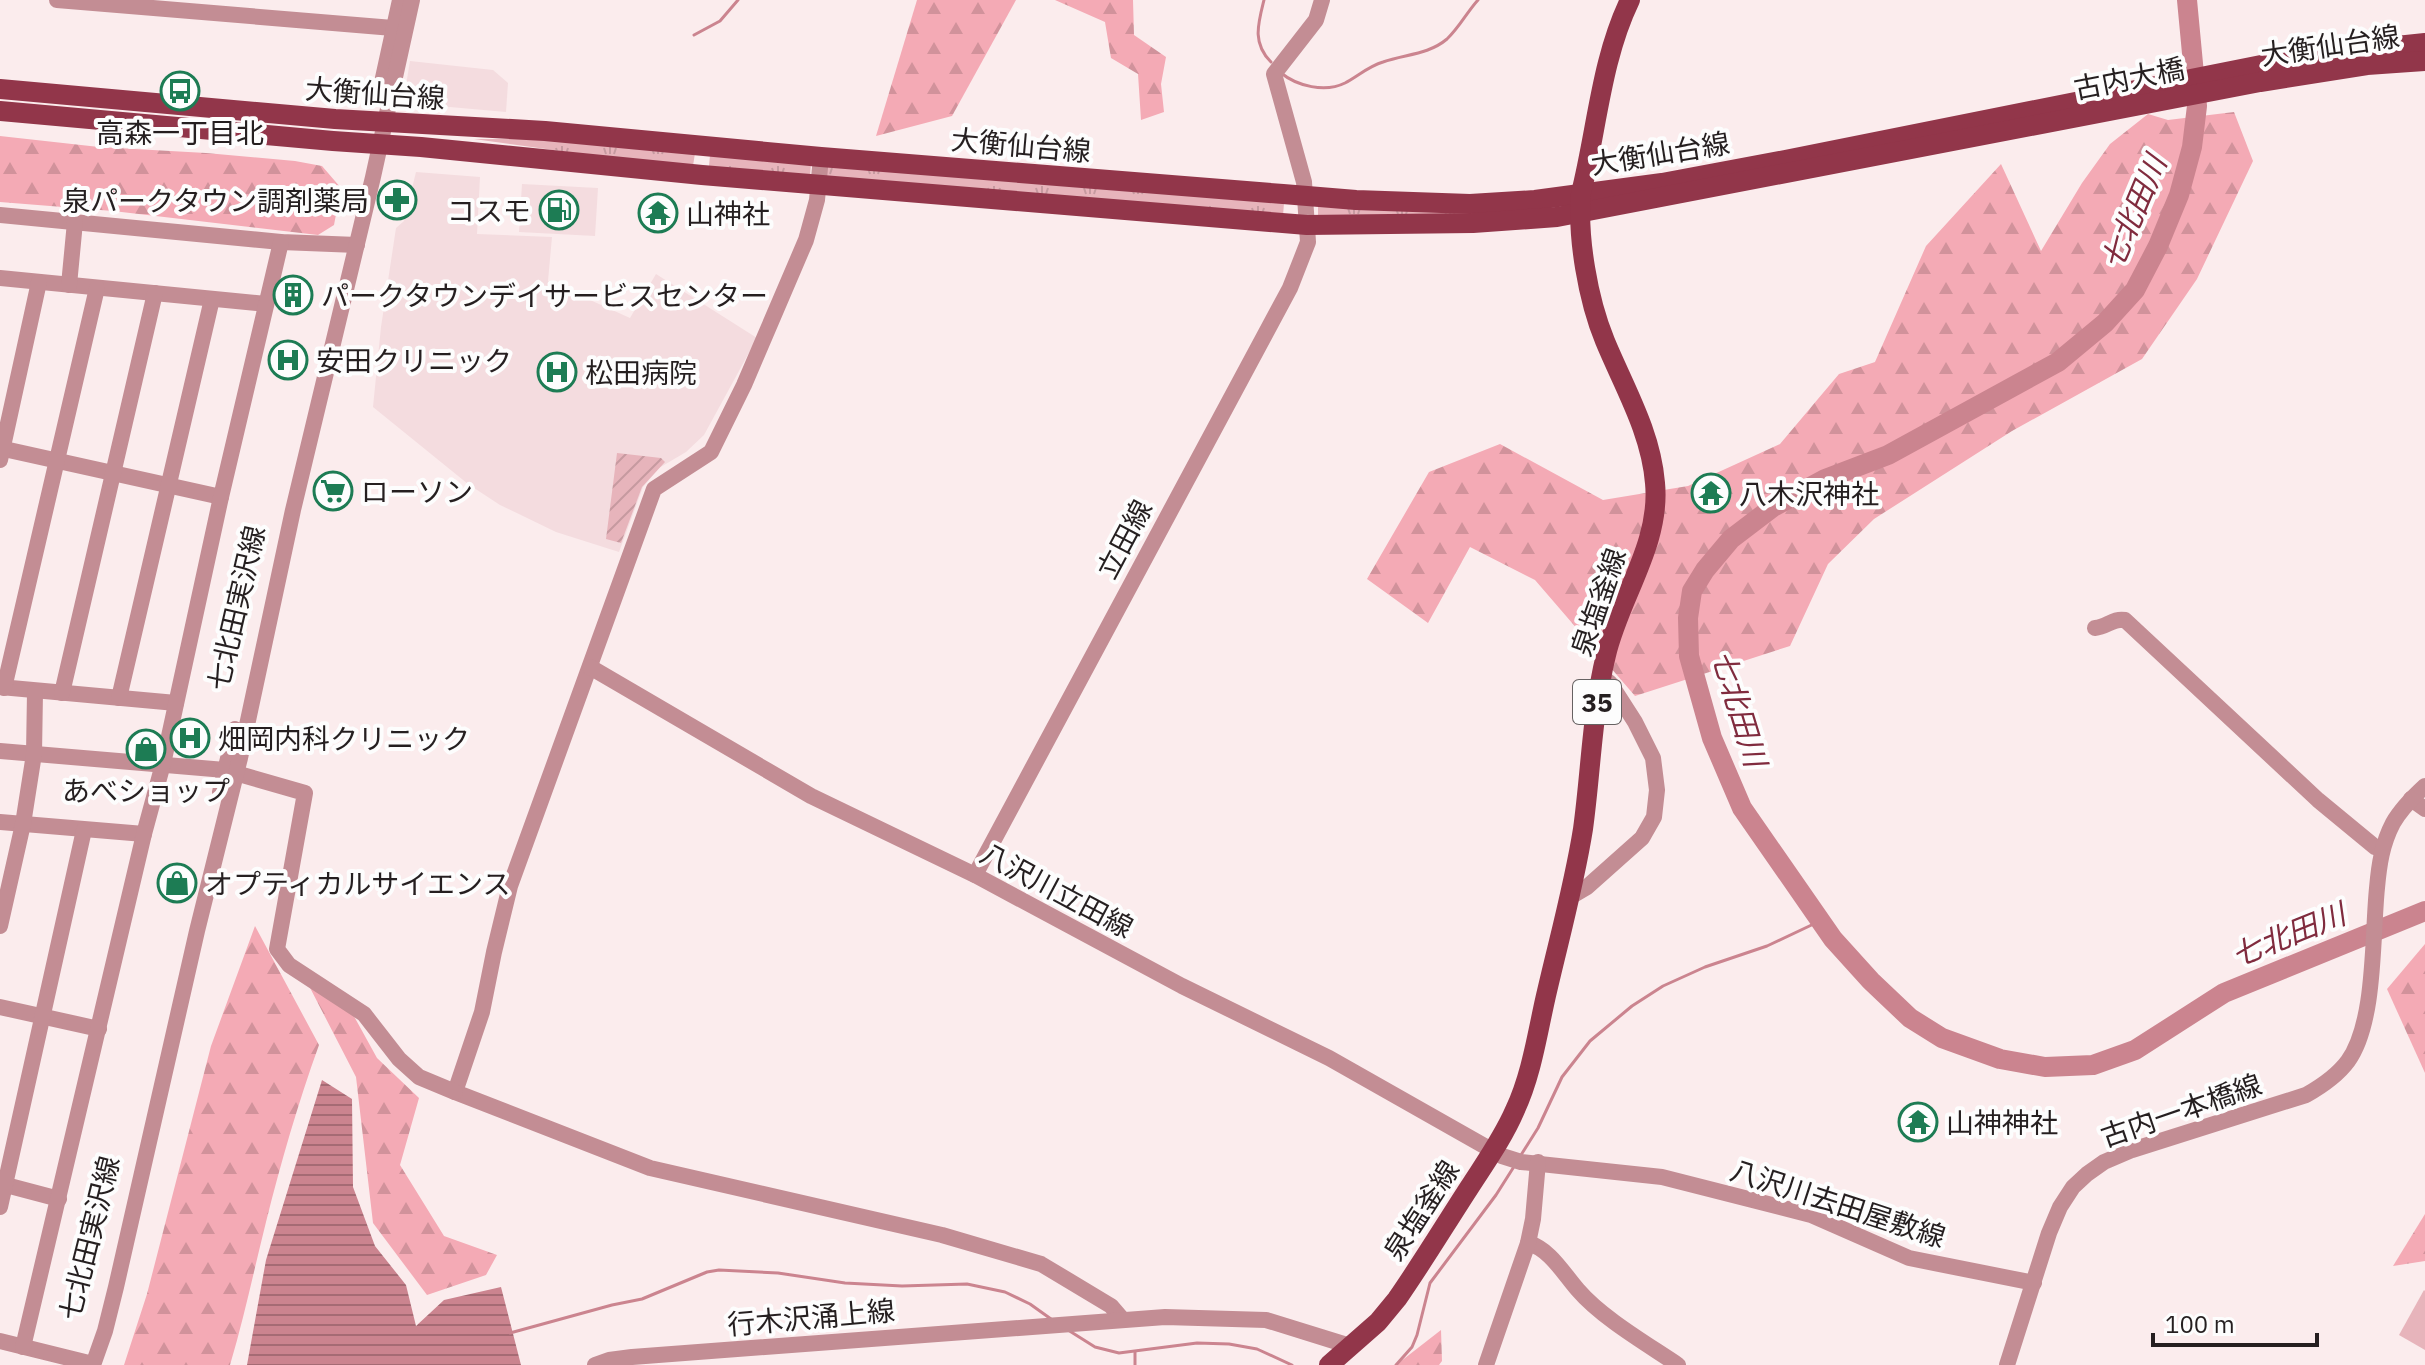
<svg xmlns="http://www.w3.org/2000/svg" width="2425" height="1365" font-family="'IBM Plex Sans','Noto Sans JP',sans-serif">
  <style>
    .built { fill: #f4dcdf }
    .grass { fill: url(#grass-tufts) }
    .forest { fill: url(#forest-firs) }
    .garden { fill: url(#garden-furrows) }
    .pitch { fill: #e7b4bb }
    .water { fill: url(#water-rules) }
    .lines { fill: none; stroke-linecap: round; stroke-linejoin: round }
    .stream { stroke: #cb848f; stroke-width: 3 }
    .river { stroke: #cb848f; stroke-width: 20 }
    .minor { stroke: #c38d94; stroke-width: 16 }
    .major { stroke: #92364a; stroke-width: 20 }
    .labels { text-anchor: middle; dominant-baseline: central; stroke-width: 8; stroke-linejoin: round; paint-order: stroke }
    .shield { fill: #fdfdfd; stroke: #666262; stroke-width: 2 }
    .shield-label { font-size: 26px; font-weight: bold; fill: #251f20 }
    .street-label { font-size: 28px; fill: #251f20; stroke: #fdfdfd }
    .poi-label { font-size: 28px; fill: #251f20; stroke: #fdfdfd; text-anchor: start }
    .water-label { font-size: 30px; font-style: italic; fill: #802b3e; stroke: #fdfdfd }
  </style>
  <defs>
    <pattern id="grass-tufts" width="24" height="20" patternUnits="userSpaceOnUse" patternTransform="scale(2)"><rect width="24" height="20" fill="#e7b4bb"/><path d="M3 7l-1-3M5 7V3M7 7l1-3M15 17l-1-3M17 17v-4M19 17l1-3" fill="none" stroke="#c69aa0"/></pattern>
    <pattern id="forest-firs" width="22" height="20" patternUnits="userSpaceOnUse" patternTransform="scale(2)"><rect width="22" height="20" fill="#f4aab5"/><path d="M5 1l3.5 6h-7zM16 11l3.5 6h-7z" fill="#d1929b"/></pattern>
    <pattern id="garden-furrows" width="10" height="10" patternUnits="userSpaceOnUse" patternTransform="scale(2)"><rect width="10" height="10" fill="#e7b4bb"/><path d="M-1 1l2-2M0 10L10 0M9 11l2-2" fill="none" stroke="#c69aa0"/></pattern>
    <pattern id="water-rules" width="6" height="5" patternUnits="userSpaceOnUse" patternTransform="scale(2)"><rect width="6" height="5" fill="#cb848f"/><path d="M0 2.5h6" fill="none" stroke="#a56b74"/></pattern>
  </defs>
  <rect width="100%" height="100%" fill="#fbeced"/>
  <g class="built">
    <path d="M410,61L493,70L508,83L506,112L416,104L405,91Z"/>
    <path d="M416,172L480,177L477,234L552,237L548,281L630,318L656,274L757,338L704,435L686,452L659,468L643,487L619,552L556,532L500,505L468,484L373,407L381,327L396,228L404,221Z"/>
    <path d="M522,184L598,188L595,236L519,232Z"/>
  </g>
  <g class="grass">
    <path d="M474,139H532L695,153L693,166L582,154Z"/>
    <path d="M710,155L811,163L810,176L709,166Z"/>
    <path d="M827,164L1284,202L1283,217L827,179Z"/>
    <path d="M1318,206L1553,211L1318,218Z"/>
  </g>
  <g class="forest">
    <path d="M917,0H1016L952,116L876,136Z"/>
    <path d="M1055,0H1133L1134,35L1166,57L1161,84L1164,112L1141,120L1138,74L1111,58L1105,22Z"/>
    <path d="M2234,112L2253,161L2197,279L2142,359L2012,431L1874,519L1828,564L1790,646L1635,696L1535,580L1470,547L1428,623L1367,579L1429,472L1500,444L1603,500L1688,486L1780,444L1839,374L1875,362L1926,246L2001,164L2041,251L2082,183L2110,144L2148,114L2168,120Z"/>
    <path d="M0,136L99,147L206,153L295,161L322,166L341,188L334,225L318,235L113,211L0,202Z"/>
    <path d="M255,926L319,1045C298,1103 281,1162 266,1222C254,1270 244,1318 230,1365H124L147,1294L211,1046Z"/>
    <path d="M2425,944V1073L2387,989Z"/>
    <path d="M305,978L350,1009L377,1058L419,1098L400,1165L444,1236L497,1255L486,1275L427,1295L373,1223L356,1077Z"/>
    <path d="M2425,1214V1261L2393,1266Z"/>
    <path d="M1441,1330L1442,1361L1439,1365H1396Z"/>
  </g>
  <path class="garden" d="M617,453L661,458L665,462L642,487L621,543L606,539Z"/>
  <path class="pitch" d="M2424,1290L2425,1291V1350L2399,1335Z"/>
  <path class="water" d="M322,1080L352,1099L353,1187L375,1246L406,1285L416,1326L444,1300L501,1287L521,1365H247L266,1260Z"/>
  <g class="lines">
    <g class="stream">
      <path d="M1264,0C1258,24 1252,43 1271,62"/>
      <path d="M694,35L720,21L738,0"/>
      <path d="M1281,73C1297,86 1325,93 1345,83C1358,76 1369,66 1383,62C1405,54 1428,55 1447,39C1459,28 1467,12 1478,0"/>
      <path d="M1521,1155L1538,1128L1562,1077L1590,1041L1632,1006L1663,986L1705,967L1767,946L1820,921"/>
      <path d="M1068,1330L1095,1347L1119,1353L1197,1343L1229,1344L1257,1349L1292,1365"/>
      <path d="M510,1333L612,1305L642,1299L707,1272L719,1270L778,1273L845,1283L902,1286L967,1284L1005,1292L1030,1304L1051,1319"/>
      <path d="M1135,1352V1365"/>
      <path d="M1396,1365L1412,1347L1417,1335L1430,1283L1496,1195L1515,1165"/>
    </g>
    <path class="river" d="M2187,0L2197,106L2192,147L2179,195L2158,246L2135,290L2105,323L2058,362L1888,455L1825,479L1773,507L1731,539L1705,570L1692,591L1688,618L1689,656L1712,738L1742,808L1833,939L1871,981L1910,1018L1942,1038L2000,1059L2045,1067L2093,1065L2135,1050L2224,993L2425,911"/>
    <g class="minor">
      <path d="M57,0L393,28"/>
      <path d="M381,87L400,0"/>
      <path d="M821,157L817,200L806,240L744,385L711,452L654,489L510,886L494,952L482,1012L455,1092L650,1168L942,1235L1041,1264L1111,1306L1123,1320"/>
      <path d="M0,215L281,242L357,245"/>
      <path d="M0,278L266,304"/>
      <path d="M69,285L75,222"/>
      <path d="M0,448L221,497"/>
      <path d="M0,460L39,282"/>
      <path d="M2095,628C2107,627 2113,618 2125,620L2318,800L2375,847L2382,849"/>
      <path d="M590,667L811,796L975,875L1182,986L1329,1058L1502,1156L1521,1162L1662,1177L1811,1215L1909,1258L2034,1283"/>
      <path d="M0,687L176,703"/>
      <path d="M4,688L97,288"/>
      <path d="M62,693L155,293"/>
      <path d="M119,698L212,299"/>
      <path d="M0,751L225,770L305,793L277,949L289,965L364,1014L399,1059L419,1077L455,1092"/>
      <path d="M220,792L235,729"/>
      <path d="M2411,799L2425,809"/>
      <path d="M0,822L144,834"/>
      <path d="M975,875L1290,288L1308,242L1304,182L1274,74L1316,20L1322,0"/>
      <path d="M1570,897L1587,887L1642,838L1654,817L1657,790L1653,758L1635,722L1610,683L1601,676"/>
      <path d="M0,926L23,824L34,754L35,692"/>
      <path d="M0,1007L99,1029"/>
      <path d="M6,1185L59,1199"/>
      <path d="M0,1207L84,830"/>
      <path d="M1528,1243C1550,1249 1563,1273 1578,1290C1602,1318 1647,1344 1678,1365"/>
      <path d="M0,1341L93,1364"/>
      <path d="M23,1347L144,834L163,764L221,497L281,242"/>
      <path d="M93,1365L105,1331L116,1287L197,931L240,758L293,510L373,177L412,0"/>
      <path d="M595,1365L609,1360L632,1357L1165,1317L1266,1320L1350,1346"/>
      <path d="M1486,1365L1528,1243L1533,1219L1538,1162"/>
      <path d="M2007,1365L2049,1233L2060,1207L2073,1187L2087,1174L2104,1162L2132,1150L2306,1095C2322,1086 2337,1076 2348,1061C2376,1022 2372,936 2377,888C2379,865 2382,844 2393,823C2401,809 2413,797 2425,786"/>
    </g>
    <g class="major">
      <path d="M0,89L335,119L545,131L821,157L1283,194L1356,200L1470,204L1535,200L1662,183L1785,160L2311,55L2425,43"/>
      <path d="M0,111L333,141L421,147L702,175L1307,225L1473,223L1557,217L2260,82L2367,65L2425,61"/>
      <path d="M1329,1365L1378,1322L1397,1299C1422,1263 1445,1225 1469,1188C1485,1163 1503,1138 1515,1110C1531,1076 1537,1036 1545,1000C1558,943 1574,886 1583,829C1591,771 1592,712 1606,655C1619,598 1661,544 1655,483C1651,432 1624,387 1605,341C1588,300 1577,237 1581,193C1597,129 1601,60 1630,0"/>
    </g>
  </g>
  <defs>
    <g id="bus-ring" transform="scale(2)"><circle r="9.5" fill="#fdfdfd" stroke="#1d7c54" stroke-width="1.5"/><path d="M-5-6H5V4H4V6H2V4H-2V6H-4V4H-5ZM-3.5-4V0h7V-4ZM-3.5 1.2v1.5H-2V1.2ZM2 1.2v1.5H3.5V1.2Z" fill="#1d7c54"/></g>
    <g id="pharmacy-ring" transform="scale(2)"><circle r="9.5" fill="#fdfdfd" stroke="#1d7c54" stroke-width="1.5"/><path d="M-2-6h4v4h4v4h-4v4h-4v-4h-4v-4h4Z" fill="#1d7c54"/></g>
    <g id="fuel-ring" transform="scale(2)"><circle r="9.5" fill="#fdfdfd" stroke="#1d7c54" stroke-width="1.5"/><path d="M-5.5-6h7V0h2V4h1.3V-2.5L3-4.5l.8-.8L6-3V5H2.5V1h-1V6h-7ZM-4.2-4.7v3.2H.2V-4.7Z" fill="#1d7c54"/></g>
    <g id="temple-ring" transform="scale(2)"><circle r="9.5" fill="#fdfdfd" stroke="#1d7c54" stroke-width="1.5"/><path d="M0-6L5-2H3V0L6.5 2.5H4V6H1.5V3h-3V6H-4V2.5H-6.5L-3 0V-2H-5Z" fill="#1d7c54"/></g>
    <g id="building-ring" transform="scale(2)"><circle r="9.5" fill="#fdfdfd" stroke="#1d7c54" stroke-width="1.5"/><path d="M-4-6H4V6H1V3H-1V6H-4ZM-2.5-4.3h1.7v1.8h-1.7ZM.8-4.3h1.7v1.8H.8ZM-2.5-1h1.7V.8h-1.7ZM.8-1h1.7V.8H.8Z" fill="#1d7c54"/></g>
    <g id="hospital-ring" transform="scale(2)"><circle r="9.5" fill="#fdfdfd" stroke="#1d7c54" stroke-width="1.5"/><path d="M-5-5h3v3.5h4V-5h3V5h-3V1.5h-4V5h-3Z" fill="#1d7c54"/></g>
    <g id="supermarket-ring" transform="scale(2)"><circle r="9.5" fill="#fdfdfd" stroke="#1d7c54" stroke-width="1.5"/><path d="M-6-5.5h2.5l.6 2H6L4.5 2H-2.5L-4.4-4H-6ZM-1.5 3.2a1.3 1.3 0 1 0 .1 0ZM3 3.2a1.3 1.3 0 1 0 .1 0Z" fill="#1d7c54"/></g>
    <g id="shop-ring" transform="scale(2)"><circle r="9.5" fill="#fdfdfd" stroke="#1d7c54" stroke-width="1.5"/><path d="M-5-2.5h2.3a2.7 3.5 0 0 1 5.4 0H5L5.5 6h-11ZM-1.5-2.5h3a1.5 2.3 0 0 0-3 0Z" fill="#1d7c54"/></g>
  </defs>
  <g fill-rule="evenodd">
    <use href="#bus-ring" x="180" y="91"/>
    <use href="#pharmacy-ring" x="397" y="200"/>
    <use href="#fuel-ring" x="559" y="210"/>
    <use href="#temple-ring" x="658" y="213"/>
    <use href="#building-ring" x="293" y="295"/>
    <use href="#hospital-ring" x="288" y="360"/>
    <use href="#hospital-ring" x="557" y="372"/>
    <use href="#supermarket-ring" x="333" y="491"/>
    <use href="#temple-ring" x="1711" y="493"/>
    <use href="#hospital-ring" x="190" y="738"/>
    <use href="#shop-ring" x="146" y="749"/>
    <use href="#shop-ring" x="177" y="883"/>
    <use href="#temple-ring" x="1918" y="1122"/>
  </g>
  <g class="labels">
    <rect class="shield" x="1573" y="680" width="48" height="44" rx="6"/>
    <g class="shield-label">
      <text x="1597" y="702">35</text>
    </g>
    <g class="street-label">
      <text transform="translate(2330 45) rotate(-8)">大衡仙台線</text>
      <text transform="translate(2129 78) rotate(-11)">古内大橋</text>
      <text transform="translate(375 93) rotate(4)">大衡仙台線</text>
      <text transform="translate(1021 145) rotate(5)">大衡仙台線</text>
      <text transform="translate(1660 153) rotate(-9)">大衡仙台線</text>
      <text transform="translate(1124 539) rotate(-62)">立田線</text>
      <text transform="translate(1598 602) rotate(-71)">泉塩釜線</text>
      <text transform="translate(236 608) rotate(-77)">七北田実沢線</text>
      <text transform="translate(1057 890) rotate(28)">八沢川立田線</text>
      <text transform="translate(2181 1110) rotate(-19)">古内一本橋線</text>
      <text transform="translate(1838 1203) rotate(18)">八沢川去田屋敷線</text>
      <text transform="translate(1421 1210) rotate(-57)">泉塩釜線</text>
      <text transform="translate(89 1238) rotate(-76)">七北田実沢線</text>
      <text transform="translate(811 1317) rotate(-5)">行木沢涌上線</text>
    </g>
    <g class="poi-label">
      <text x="180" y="132" text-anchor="middle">高森一丁目北</text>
      <text x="369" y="200" text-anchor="end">泉パークタウン調剤薬局</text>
      <text x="531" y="210" text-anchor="end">コスモ</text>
      <text x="686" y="213">山神社</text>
      <text x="321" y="295">パークタウンデイサービスセンター</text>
      <text x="316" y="360">安田クリニック</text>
      <text x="585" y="372">松田病院</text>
      <text x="361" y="491">ローソン</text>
      <text x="1739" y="493">八木沢神社</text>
      <text x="218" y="738">畑岡内科クリニック</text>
      <text x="146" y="790" text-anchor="middle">あべショップ</text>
      <text x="205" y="883">オプティカルサイエンス</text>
      <text x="1946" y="1122">山神神社</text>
    </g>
    <g class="water-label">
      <text transform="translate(2133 212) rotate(-67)">七北田川</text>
      <text transform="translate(1740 708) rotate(73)">七北田川</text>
      <text transform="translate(2288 934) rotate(-22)">七北田川</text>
    </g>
  </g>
  <path d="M2153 1333v12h164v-12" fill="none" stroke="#251f20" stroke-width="4"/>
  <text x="2165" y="1333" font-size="24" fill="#251f20" stroke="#fdfdfd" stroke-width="6" paint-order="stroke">100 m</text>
</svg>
